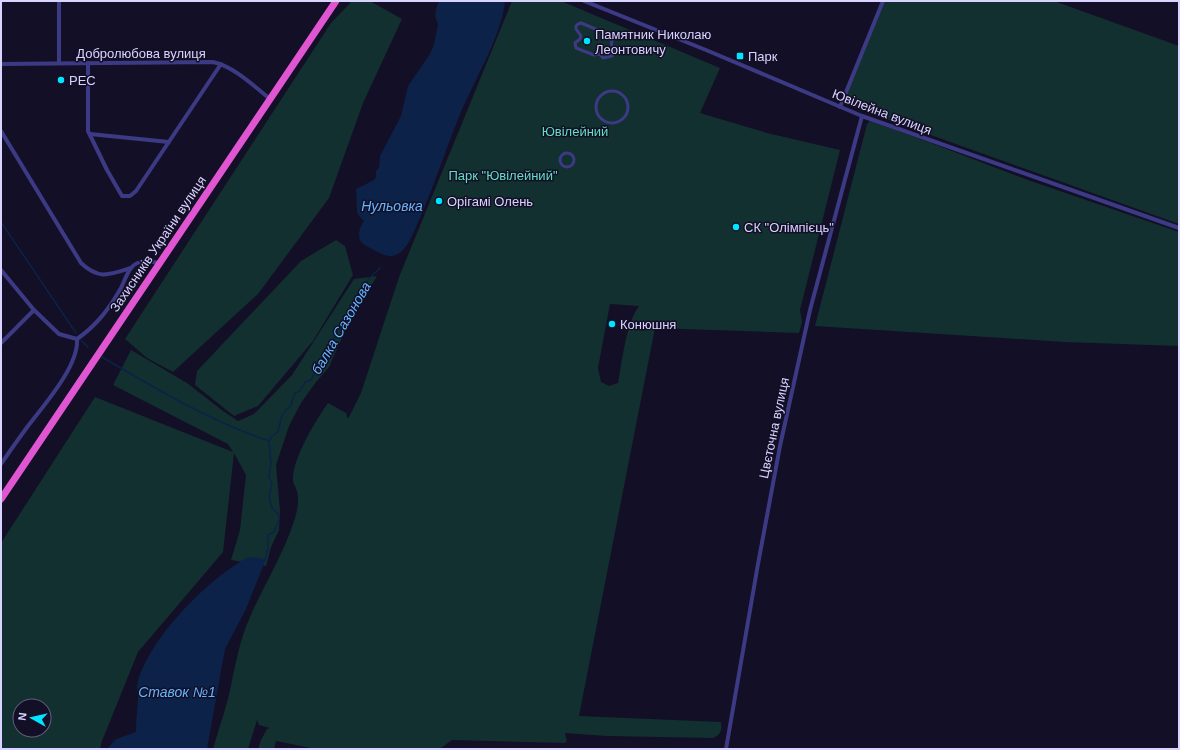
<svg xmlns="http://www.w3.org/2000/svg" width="1180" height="750" font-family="Arial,sans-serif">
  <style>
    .green { fill: #12302f; fill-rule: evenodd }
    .water { fill: #0c2248 }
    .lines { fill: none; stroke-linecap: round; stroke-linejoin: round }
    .stream { stroke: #0c2248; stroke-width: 1.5 }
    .pedestrian { stroke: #3d3a85; stroke-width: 3 }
    .minor { stroke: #3d3a85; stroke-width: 4 }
    .trunk { stroke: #e055d1; stroke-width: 7 }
    .poi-dot { fill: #00e5ff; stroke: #130f26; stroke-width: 1.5 }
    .labels { text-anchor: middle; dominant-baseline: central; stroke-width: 3; stroke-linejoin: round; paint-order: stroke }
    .poi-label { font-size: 13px; fill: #d9d4ff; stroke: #130f26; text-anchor: start }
    .street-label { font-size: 13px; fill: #d9d4ff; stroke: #130f26 }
    .park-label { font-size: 13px; fill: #5fe0c0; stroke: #130f26 }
    .water-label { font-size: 14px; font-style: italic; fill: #62b6ff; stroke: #130f26 }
  </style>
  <rect width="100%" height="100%" fill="#130f26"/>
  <g class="green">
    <path d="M352,1H370L402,19L363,103L329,198L258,294L173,372L147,358L125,339L331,23Z"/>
    <path d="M512,1H561L720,68L700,113L767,133L840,150L800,310L802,322L799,333L655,328L579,716L721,722C722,731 721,734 713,738L607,736L565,733L567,741L565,743L452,740L441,748L316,749L276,741L274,749H258L261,740L267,729L270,728L259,725L257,720L248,749H213C219,728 227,706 231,685C236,662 240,639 250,617C263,587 281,558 292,527C296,516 300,503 297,491C296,487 293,484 293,480C292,459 316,420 328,403L346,413L348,419L361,393L399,277ZM610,304L639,306C626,323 622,362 618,383L609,386L601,382L598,368Z"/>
    <path d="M883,1H1054L1179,46V224L900,124L843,102Z"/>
    <path d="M870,121L931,143L1028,180L1179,232V346L1065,342L815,326L867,124Z"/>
    <path d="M336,240L345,246L353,275L313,341L258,406L234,416L195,385L197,371L301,261Z"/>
    <path d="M377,276L344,333L329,367L316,382L301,403L289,426L276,465L280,511L279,530L271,547L266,566L231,560L240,530L246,475L234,453L223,552L138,652L102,741L100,749H1V543L95,397L233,452L228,444L113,385L131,350L187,383L223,411L238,421L254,414L292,375L354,279ZM20,706H44V730H20Z"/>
  </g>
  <g class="water">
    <path d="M439,1H505C502,35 475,79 461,112C443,155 430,200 409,242C405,248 400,255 392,256C387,258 365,246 361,242C357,236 360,226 364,221L360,217L357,212L356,189L374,180L376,177V171L379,168L380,156L401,116L408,86L430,54L434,44L438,24C433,15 436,9 439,1Z"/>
    <path d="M249,557L266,559L246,609L225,649L207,749H107L116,739L136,732C136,721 137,710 138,698C138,694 137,690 137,686C145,642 210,576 249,557Z"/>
  </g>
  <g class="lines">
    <g class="stream">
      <path d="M1,222L76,333"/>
      <path d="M81,340L88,347"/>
      <path d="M102,357C156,389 210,421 269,441"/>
      <path d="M265,560L268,548V535L274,532L279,520V515L272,508L269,497L272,483L269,477L271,464L269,441L272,436L278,432L282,415L292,404V401L295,393L300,391L305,382L311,380L318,365L323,359L328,345L337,335L338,327L343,320L354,311C354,292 367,280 380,268"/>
    </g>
    <g class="pedestrian">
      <path d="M581,23L617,38C608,40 612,46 614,51L612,56L603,58L600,54L594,55L576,48L575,43L580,39L581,36L576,29V26L578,24Z"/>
      <circle cx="612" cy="107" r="16"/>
      <circle cx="567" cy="160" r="7"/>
    </g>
    <g class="minor">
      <path d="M584,1L706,50L862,116L1179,228"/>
      <path d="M59,63V1"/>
      <path d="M88,63V131L107,170L122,196H130L136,191L221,64"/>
      <path d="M1,64L213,62C233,66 254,86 270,99"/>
      <path d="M840,107L883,1"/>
      <path d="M1,131L81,263C99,280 109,275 131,268"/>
      <path d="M90,134L169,142"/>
      <path d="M1,270L34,310L59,334L77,339"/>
      <path d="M77,339C97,325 109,309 121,288C124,282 127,273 131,268C138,259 150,261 159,263"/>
      <path d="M1,343L34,310"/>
      <path d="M1,464C10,451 19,438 28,426C44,405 79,366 77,339"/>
      <path d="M726,749L758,564L780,446L810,310L862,116"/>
    </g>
    <path class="trunk" d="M1,499L336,1"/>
  </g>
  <g class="poi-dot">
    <circle cx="587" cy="41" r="4"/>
    <rect x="736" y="52" width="8" height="8" rx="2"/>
    <circle cx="61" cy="80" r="4"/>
    <circle cx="439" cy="201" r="4"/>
    <circle cx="736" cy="227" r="4"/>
    <circle cx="612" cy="324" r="4"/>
  </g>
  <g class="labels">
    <g class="poi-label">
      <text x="595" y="34">Памятник Николаю<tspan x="595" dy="15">Леонтовичу</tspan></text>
      <text x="748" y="56">Парк</text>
      <text x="69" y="80">РЕС</text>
      <text x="447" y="201">Орігамі Олень</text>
      <text x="744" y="227">СК "Олімпієць"</text>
      <text x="620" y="324">Конюшня</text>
    </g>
    <g class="street-label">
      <text x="141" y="53">Добролюбова вулиця</text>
      <text transform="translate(882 112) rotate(21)">Ювілейна вулиця</text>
      <text transform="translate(158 244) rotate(-56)">Захисників України вулиця</text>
      <text transform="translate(774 428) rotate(-78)">Цвєточна вулиця</text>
    </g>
    <g class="park-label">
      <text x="575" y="131">Ювілейний</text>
      <text x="503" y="175">Парк "Ювілейний"</text>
    </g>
    <g class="water-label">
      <text x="392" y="206">Нульовка</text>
      <text transform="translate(341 328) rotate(-60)">балка Сазонова</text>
      <text x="177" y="692">Ставок №1</text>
    </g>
  </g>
  <rect width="1180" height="750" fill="none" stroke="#d9d4ff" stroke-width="4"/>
  <g transform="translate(32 718) rotate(278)"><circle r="19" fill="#130f26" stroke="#625e7d"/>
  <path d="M0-3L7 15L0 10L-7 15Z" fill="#00e5ff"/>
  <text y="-6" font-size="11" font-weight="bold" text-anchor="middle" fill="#d9d4ff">N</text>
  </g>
</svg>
